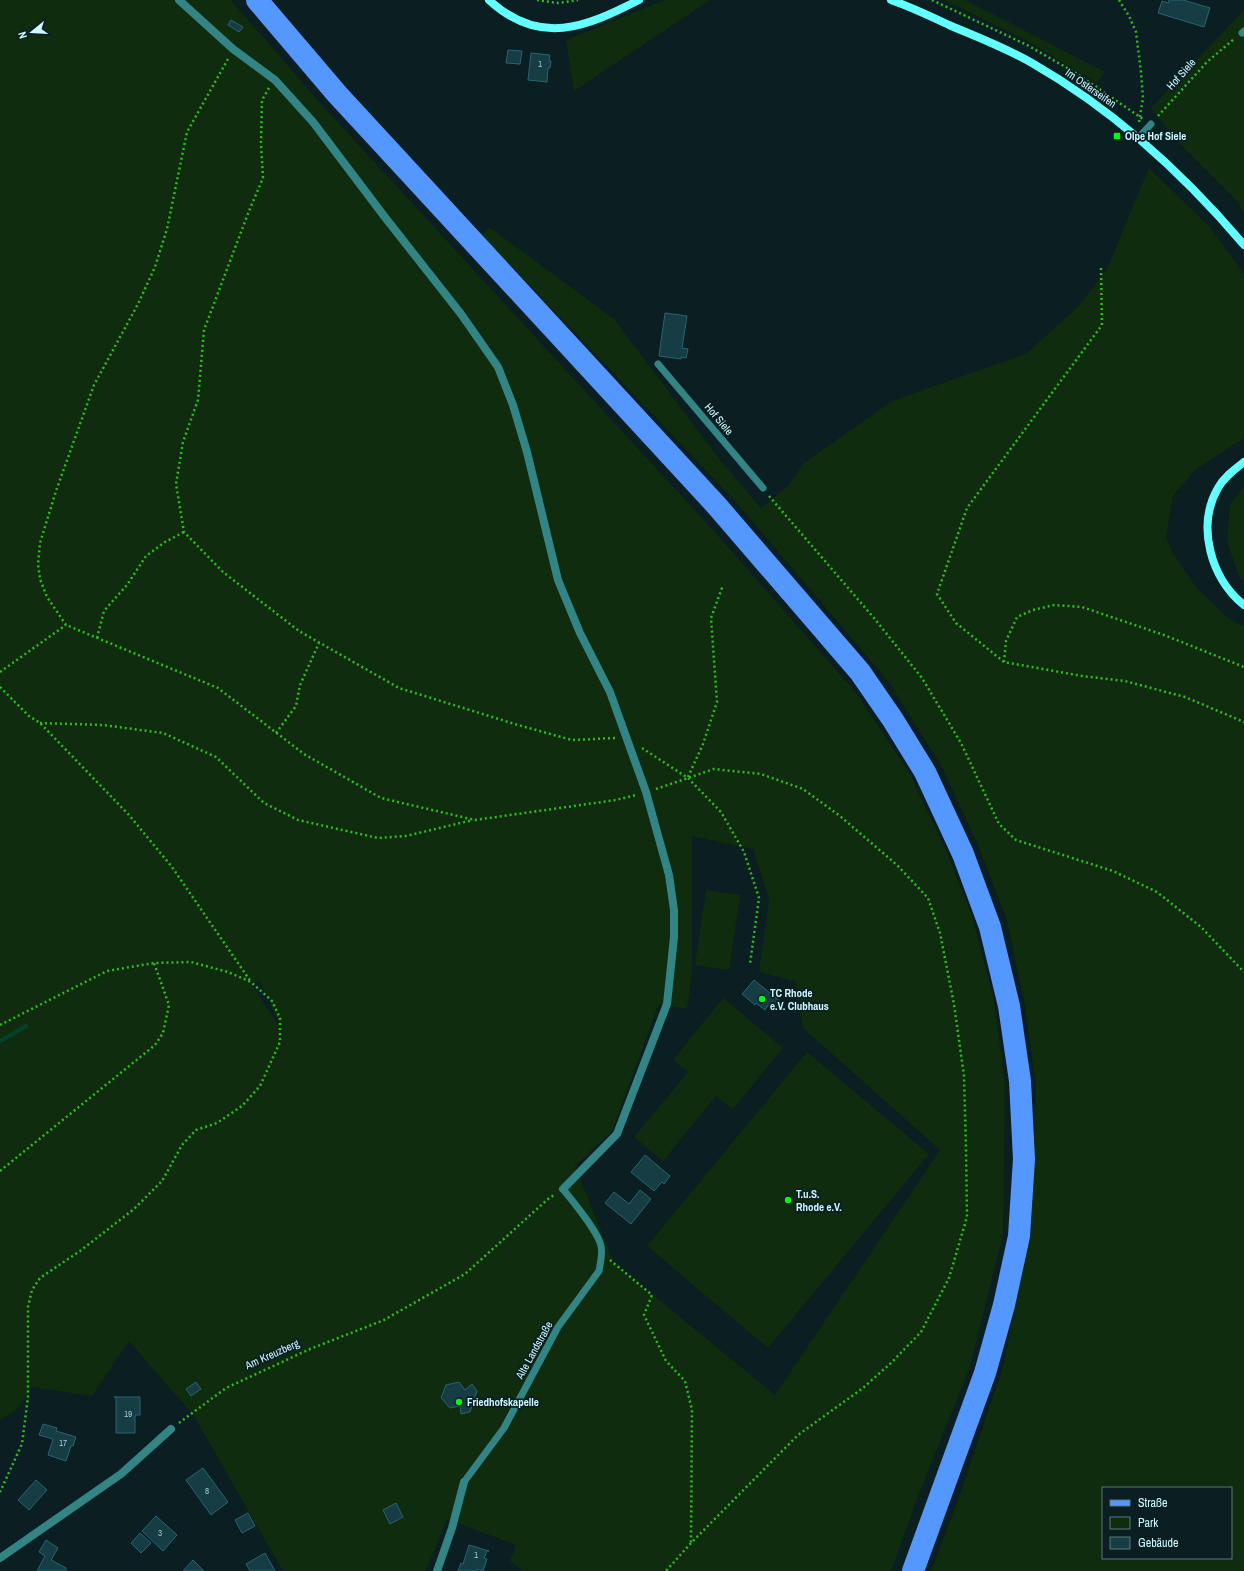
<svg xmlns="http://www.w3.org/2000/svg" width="1244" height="1571" font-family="'Archivo Narrow',sans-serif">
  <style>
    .green { fill: #102c0e; fill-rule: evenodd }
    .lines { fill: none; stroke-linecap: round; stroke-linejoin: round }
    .stream { stroke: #054129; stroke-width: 4.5 }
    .building { fill: #163c44; stroke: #266572 }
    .path { stroke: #30bb23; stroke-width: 2.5; stroke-dasharray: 2 3; stroke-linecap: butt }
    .lane { stroke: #328485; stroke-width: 7 }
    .street { stroke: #328485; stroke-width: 8 }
    .secondary { stroke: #63ffff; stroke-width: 8 }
    .primary { stroke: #5397ff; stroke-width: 22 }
    .poi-dot { fill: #00f712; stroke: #0b1e22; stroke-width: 1.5 }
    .labels { text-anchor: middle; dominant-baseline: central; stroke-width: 3.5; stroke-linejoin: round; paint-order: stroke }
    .number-label { font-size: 9px; fill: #9ecad0 }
    .street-label { font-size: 11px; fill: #ccfaff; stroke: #0b1e22 }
    .poi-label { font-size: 11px; font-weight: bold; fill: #ccfaff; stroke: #0b1e22; text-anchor: start }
  </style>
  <rect width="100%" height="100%" fill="#0b1e22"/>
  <g class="green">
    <path d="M0,0H231L321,104L713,530L857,694L910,774L948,855L972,916L994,1001L1005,1084L1003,1234L970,1367L917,1499L891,1571H523L510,1561L516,1545L447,1519L426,1571H283L194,1416L129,1341L92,1396L32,1387L17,1409L0,1420ZM692,836L753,849L769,899L759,972L795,981L803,1028L940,1150L775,1395L614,1263L575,1166L612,1131L659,1004L687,1009L692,970ZM260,981L284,1034L251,983Z"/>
    <path d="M665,0H710L574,91L566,40Z"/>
    <path d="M944,0H965L1105,72L1097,83L1026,40Z"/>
    <path d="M1244,10V212L1236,200L1176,140L1151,108Z"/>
    <path d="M1149,168L1210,227L1244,274V438L1195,470L1173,496L1166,537L1172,552L1196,587L1229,619L1244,626V1571H931L958,1500L1002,1370L1031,1232L1036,1087L1025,1006L1007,920L979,847L941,765L888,681L737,503L482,235L489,227L614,319L717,456L761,508L789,485L804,463L892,401L1026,354L1077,308L1107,269ZM1103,1488H1231V1558H1103Z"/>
    <path d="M1244,487V581L1239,576L1227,542L1230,504Z"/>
    <path d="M706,890L740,895L729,970L695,965Z"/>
    <path d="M723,998L783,1048L733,1109L716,1096L663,1161L634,1137L688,1072L673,1060Z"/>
    <path d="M807,1052L929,1154L768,1348L647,1246Z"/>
  </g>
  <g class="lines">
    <path class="stream" d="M0,1041L26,1026"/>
  </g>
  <g class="building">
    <path d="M1169,0H1183L1210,8L1204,27L1158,13L1162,1L1168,3Z"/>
    <path d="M231,20L243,27L239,32L228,25Z"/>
    <path d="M508,50L522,51L520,64L506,63Z"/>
    <path d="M531,53L550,55L549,61H551L550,68H548L547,82L528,80Z"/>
    <path d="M665,313L687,316L682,348L688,349L686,358L681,357V359L659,356Z"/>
    <path d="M754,980L782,1003L777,1009L772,1005L770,1006L768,1005L765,1010L756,1003L755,1005L742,994Z"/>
    <path d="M645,1155L670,1176L664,1184L662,1182L654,1191L631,1172Z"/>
    <path d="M640,1190L651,1199L631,1224L605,1203L614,1192L629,1204Z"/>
    <path d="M196,1382L201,1389L191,1396L186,1389Z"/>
    <path d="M459,1382L465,1390L472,1384L477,1391L470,1412L461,1414L460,1406L450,1408L441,1398L446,1385Z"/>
    <path d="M114,1397H140V1415H135V1433H116V1397Z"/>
    <path d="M43,1424L57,1428L56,1431L76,1437L73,1446H71L66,1461L48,1455L53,1439L39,1435Z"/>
    <path d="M203,1468L228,1502L211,1515L186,1480Z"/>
    <path d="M36,1480L47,1490L29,1510L18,1500Z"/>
    <path d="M396,1503L403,1517L390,1524L383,1510Z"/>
    <path d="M248,1513L255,1526L242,1533L235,1520Z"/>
    <path d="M156,1516L177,1535L163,1551L142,1531Z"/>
    <path d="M140,1533L151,1543L141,1553L131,1543Z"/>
    <path d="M46,1540L58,1548L51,1560L66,1568V1571H37L45,1556L39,1552Z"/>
    <path d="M469,1545L489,1551H487L484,1558L487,1559L483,1571L477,1569V1571H458L461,1563L463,1564Z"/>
    <path d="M265,1553L275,1571H250L246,1564Z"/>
    <path d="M193,1560L204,1571H183Z"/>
  </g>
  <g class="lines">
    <g class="path">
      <path d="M537,0L558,3L578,0"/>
      <path d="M932,0L1027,45L1076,73L1143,119"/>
      <path d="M1119,0L1129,16L1136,32L1141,72L1143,98L1139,122"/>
      <path d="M228,59L187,132L167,229L155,267L138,304L94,385L56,491L40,543L38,564L40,579L47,597L66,625L218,688L304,754L381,798L475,820L616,800L636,795"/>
      <path d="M269,88L262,100L261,144L263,178L249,211L204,330L198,400L183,442L176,484L184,532L223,572L299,631L399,688L518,725L572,740L616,738"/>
      <path d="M1158,116L1207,62L1234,39"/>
      <path d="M1101,268L1102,325L967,508L937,594L956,623L1004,662L1082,676L1125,681L1185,697L1244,722"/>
      <path d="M769,496L874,618L922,678L961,743L999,824L1016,840L1113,871L1157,892L1201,927L1244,972"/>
      <path d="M97,638L104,611L127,585L146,556L165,542L184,532"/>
      <path d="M1004,662L1006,641L1017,617L1033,610L1054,605L1082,607L1164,635L1244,667"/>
      <path d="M0,672L66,625"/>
      <path d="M0,687L29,716L40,723L129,815L172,867L251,982"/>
      <path d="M40,723L103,725L163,733L216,757L264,803L298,820L378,838L406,836L473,820"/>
      <path d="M276,733L296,706L300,685L319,643"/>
      <path d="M642,748L688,778L721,812L744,852L759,898L750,964"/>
      <path d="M688,777L703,744L717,702L711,618L723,585"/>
      <path d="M656,789L714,769L761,774L803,789L840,816L897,865L928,898L940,933L954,1004L964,1076L966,1148L967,1217L949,1278L921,1332L892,1362L863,1388L798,1435L691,1543L666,1571"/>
      <path d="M0,1025L107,971L154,963L191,962L228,972L251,982L272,1001L280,1018V1042L260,1086L242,1106L217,1123L196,1130L182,1145L162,1181L134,1209L80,1251L40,1278L32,1290L28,1307V1397L22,1444L0,1492"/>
      <path d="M0,1171L155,1045L163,1033L169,1005L154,963"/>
      <path d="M610,1260L652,1295L644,1315L666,1361L685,1381L692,1410L691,1543"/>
      <path d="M179,1423L226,1388L310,1349L384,1320L465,1274L548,1199L554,1195"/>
    </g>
    <g class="lane">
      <path d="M1242,33L1244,31"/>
      <path d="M1139,137L1151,124"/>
      <path d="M658,364L763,488"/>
      <path d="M464,1482L504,1428L558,1327L599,1271C600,1264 603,1254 601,1246C598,1231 573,1202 563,1189"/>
    </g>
    <g class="street">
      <path d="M179,0L233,49L275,80L313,122L384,216L461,314L498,367L513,405L527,452L558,580L580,633L610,692L646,792L669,875L674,910V937L667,1004L617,1134L563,1189"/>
      <path d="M0,1558L121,1474L171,1429"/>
      <path d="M437,1571L452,1528L464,1482"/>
    </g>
    <g class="secondary">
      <path d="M489,0C540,47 586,27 639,0"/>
      <path d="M891,0C911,7 930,16 949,25C977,37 1006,48 1032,63C1114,110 1183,173 1244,245"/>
      <path d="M1244,462C1235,469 1224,477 1218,488C1196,526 1211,579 1244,605"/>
    </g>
    <path class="primary" d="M257,0L337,94L717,506L860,672L893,720L925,772L963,854L990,927L1009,1006L1020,1081L1024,1159L1019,1236L1004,1305L985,1373L913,1571"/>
  </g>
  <g class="poi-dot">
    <rect x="1113" y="132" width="8" height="8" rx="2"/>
    <circle cx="762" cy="999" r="4"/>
    <circle cx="788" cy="1200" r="4"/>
    <circle cx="459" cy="1402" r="4"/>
  </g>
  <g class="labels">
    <g class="number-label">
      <text x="540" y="64">1</text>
      <text x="128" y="1414">19</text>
      <text x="63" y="1443">17</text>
      <text x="207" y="1491">8</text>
      <text x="160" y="1533">3</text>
      <text x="476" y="1555">1</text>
    </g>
    <g class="street-label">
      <text transform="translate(1181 74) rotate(-48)">Hof Siele</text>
      <text transform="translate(1091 88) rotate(35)">Im Osterseifen</text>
      <text transform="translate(719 419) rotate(50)">Hof Siele</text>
      <text transform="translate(534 1350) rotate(-61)">Alte Landstraße</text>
      <text transform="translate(272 1354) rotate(-24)">Am Kreuzberg</text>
    </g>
    <g class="poi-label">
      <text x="1125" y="136">Olpe Hof Siele</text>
      <text x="770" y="993">TC Rhode<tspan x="770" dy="13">e.V. Clubhaus</tspan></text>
      <text x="796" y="1194">T.u.S.<tspan x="796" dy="13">Rhode e.V.</tspan></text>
      <text x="467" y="1402">Friedhofskapelle</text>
    </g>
  </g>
  <rect x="1102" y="1487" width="130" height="72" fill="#0b1e22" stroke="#58767a"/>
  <rect x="1110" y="1500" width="20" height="6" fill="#5397ff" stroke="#58767a"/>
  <text x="1138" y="1507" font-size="12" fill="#ccfaff">Straße</text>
  <rect x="1110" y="1517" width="20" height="12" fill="#102c0e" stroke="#58767a"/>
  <text x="1138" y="1527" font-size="12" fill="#ccfaff">Park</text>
  <rect x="1110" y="1537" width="20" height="12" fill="#163c44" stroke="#58767a"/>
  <text x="1138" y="1547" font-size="12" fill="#ccfaff">Gebäude</text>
  <g transform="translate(32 32) rotate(252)" stroke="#0b1e22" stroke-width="3" paint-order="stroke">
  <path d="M0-3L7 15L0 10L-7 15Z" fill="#ccfaff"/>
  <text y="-6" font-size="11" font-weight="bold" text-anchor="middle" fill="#ccfaff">N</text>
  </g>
</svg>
